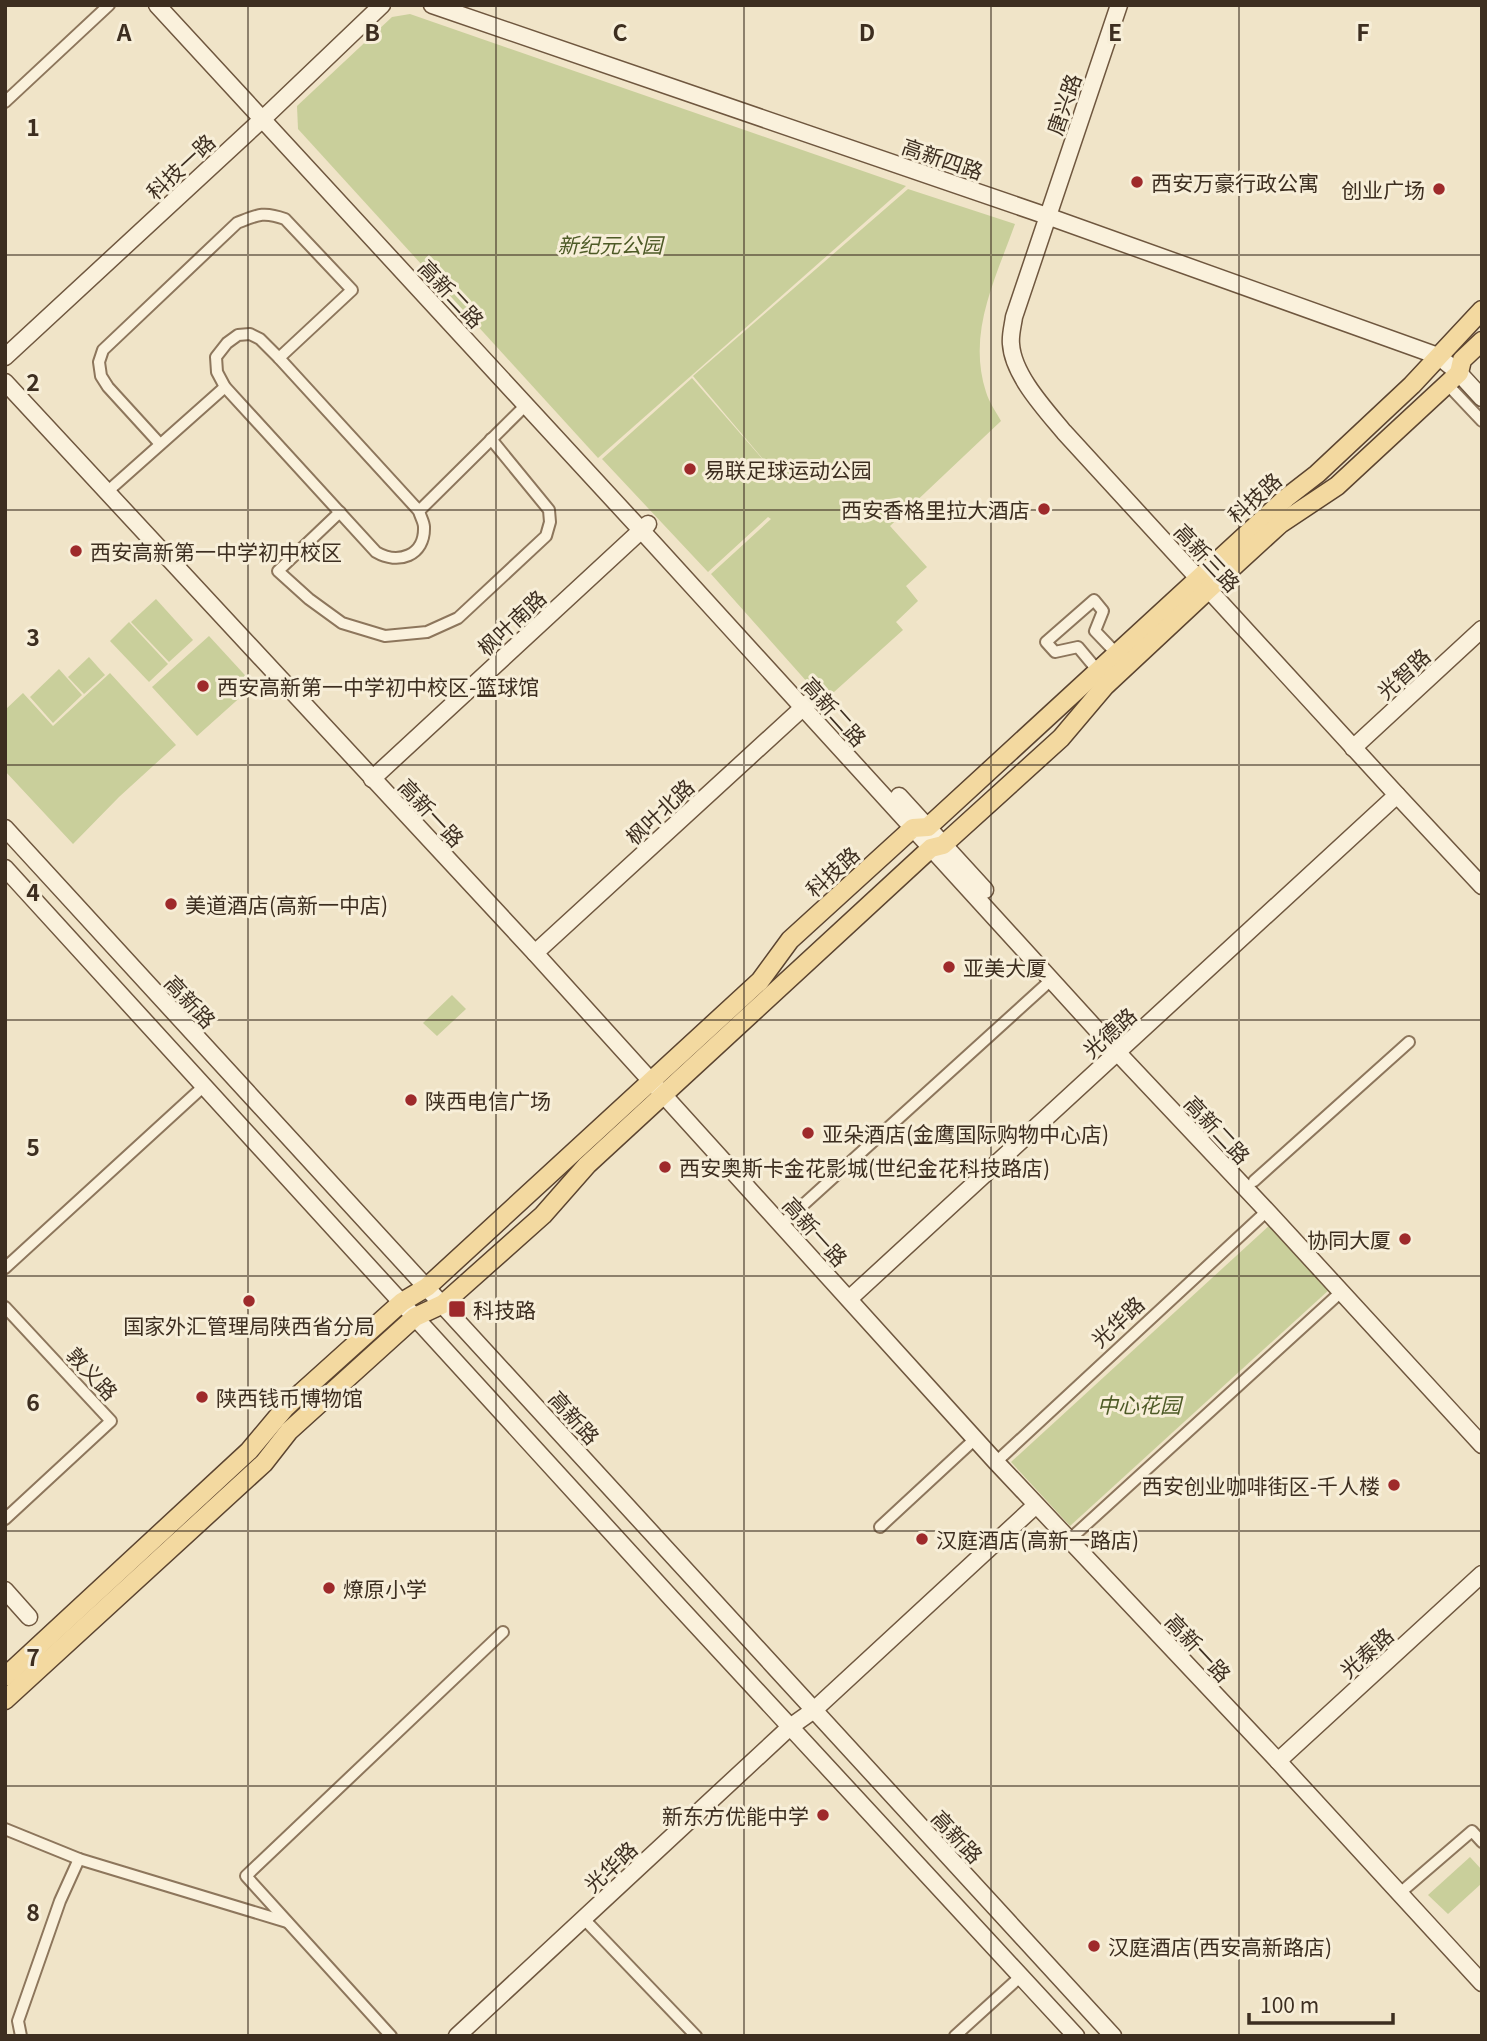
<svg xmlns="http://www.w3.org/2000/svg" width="1487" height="2041" font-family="Georgia,'Noto Sans SC',serif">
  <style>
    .green { fill: #c9cf9b }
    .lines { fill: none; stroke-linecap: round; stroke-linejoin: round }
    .street-casing { stroke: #8d765c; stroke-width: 14 }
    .secondary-casing { stroke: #6f573f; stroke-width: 19 }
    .primary-casing { stroke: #5b4430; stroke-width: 21 }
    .street { stroke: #faf1dc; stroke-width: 10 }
    .secondary { stroke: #faf1dc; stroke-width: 16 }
    .primary { stroke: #f3d9a0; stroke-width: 18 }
    .grid { fill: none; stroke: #3d2e20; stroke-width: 2; stroke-opacity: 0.55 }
    .poi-dot { fill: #9e2a2b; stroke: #f7eed8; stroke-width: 2.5 }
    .labels { text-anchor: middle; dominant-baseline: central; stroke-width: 6; stroke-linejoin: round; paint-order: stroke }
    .street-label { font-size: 21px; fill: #3d2e20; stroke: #f7eed8 }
    .poi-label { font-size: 21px; fill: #3d2e20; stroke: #f7eed8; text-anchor: start }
    .park-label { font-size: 21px; font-style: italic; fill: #4d5a26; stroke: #f7eed8 }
    .grid-label { font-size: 23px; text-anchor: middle; font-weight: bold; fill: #3d2e20; stroke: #f7eed8; stroke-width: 6; stroke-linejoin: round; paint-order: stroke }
  </style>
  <rect width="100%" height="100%" fill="#f0e4c8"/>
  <g class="green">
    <path d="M410,14L906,186L598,458L298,129L297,106L392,17Z"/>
    <path d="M908,189L1015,224C995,280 967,333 986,392C989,402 996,412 1001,421L890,526L927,567L906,586L918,601L896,622L903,630L824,701L711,574L771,519L768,517L708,572L602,459L692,378L779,478L693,376Z"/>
    <path d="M156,599L193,640L169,662L131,622Z"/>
    <path d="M129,622L168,664L149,682L110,641Z"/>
    <path d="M209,636L254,685L197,736L152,687Z"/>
    <path d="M89,657L105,675L84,694L68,677Z"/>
    <path d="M59,669L82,695L53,723L30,697Z"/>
    <path d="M110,673L176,745L119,797L73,844L5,771V710L23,693L53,726Z"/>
    <path d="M452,995L466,1009L437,1036L423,1023Z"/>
    <path d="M1271,1224L1330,1289L1070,1526L1011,1462Z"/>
    <path d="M1470,1857L1482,1870V1883L1448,1914L1428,1895Z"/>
  </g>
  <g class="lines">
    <g class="street-casing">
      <g id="street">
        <path d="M5,102L109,5"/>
        <path d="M250,334L260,339L279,358L419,511C420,516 424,522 424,527C425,556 398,565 376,552L225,387L217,372L216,357L227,343L238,335Z"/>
        <path d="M1447,384L1482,421"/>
        <path d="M160,444L108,387L101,376L99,362L103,350L237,223C257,215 263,211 285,219L352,290L279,358"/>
        <path d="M108,491L225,387"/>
        <path d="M419,511L526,405"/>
        <path d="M340,512L278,571L309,599L342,623L385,636L427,632L458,618L546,536L550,522L549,510L491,439"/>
        <path d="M1098,671L1078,647L1055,652L1046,642L1094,600L1103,611L1095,631L1117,654"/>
        <path d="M1254,1181L1409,1042"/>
        <path d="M782,1224L1051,980"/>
        <path d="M5,1268L204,1086"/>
        <path d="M5,1307L111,1421L5,1519"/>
        <path d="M996,1462L1267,1211"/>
        <path d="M880,1527L975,1439"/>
        <path d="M1069,1540L1341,1292"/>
        <path d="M5,1829L79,1859L287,1922"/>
        <path d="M1400,1893L1472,1831L1482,1842"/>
        <path d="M584,1919L696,2036"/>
        <path d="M21,2036L18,2021L60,1901L79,1859"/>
        <path d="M391,2036L246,1876L503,1632"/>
        <path d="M955,2036L1021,1976"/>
      </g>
    </g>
    <g class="secondary-casing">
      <g id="secondary">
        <path d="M157,5L653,543L1117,1052L1267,1211L1482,1445"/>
        <path d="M432,5L1047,216L1438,356L1459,373L1482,398"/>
        <path d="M1119,5L1014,317C1013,325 1010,335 1011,344C1013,375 1045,409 1064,432L1397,795L1482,886"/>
        <path d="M5,357L269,113L382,5"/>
        <path d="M5,382L535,953L996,1462L1278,1761L1482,1983"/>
        <path d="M1353,748L1482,629"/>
        <path d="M372,779L648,524"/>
        <path d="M899,796L985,890"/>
        <path d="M5,828L1113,2036"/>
        <path d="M5,868L672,1599L1076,2036"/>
        <path d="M535,953L809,702"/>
        <path d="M849,1299L1397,795"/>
        <path d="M5,1590L29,1617"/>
        <path d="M1278,1761L1482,1574"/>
        <path d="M457,2036L790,1727L814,1710L1036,1505"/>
      </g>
    </g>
    <g class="primary-casing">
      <g id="primary">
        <path d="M5,1677L249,1451L285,1408L302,1392L402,1302L427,1287L760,981L790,940L913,828L928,827L1286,498L1317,474L1412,385L1482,310"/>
        <path d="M5,1700L264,1463L289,1431L415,1317L443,1304L543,1215L587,1165L931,848L943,845L1061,738L1105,686L1209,589L1280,524L1337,486L1459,373L1462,360L1482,341"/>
      </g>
    </g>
    <use href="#street" class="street"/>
    <use href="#secondary" class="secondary"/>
    <use href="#primary" class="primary"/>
  </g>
  <path class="grid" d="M248,5V2036M496,5V2036M744,5V2036M991,5V2036M1239,5V2036M5,255H1482M5,510H1482M5,765H1482M5,1020H1482M5,1276H1482M5,1531H1482M5,1786H1482"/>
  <g class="poi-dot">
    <circle cx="1137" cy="182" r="7"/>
    <circle cx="1439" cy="189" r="7"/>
    <circle cx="690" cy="469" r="7"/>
    <circle cx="1044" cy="509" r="7"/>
    <circle cx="76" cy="551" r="7"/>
    <circle cx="203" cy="686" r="7"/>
    <circle cx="171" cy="904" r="7"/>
    <circle cx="949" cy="967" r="7"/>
    <circle cx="411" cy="1100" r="7"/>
    <circle cx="808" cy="1133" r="7"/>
    <circle cx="665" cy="1167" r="7"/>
    <circle cx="1405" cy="1239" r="7"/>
    <circle cx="249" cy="1301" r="7"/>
    <rect x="448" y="1300" width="18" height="18" rx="3.5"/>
    <circle cx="202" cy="1397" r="7"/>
    <circle cx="1394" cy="1485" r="7"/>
    <circle cx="922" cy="1539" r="7"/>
    <circle cx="329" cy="1588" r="7"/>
    <circle cx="823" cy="1815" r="7"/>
    <circle cx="1094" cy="1946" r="7"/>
  </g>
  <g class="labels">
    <g class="street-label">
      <text transform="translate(1063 104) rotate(-71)">唐兴路</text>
      <text transform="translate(943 158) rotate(19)">高新四路</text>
      <text transform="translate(180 166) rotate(-43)">科技一路</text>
      <text transform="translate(452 293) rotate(47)">高新二路</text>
      <text transform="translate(1254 497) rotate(-42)">科技路</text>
      <text transform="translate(1208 557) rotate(47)">高新三路</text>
      <text transform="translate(511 622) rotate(-43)">枫叶南路</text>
      <text transform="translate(1403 673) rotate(-43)">光智路</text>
      <text transform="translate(835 711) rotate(48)">高新二路</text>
      <text transform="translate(659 811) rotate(-43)">枫叶北路</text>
      <text transform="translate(432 812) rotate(47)">高新一路</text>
      <text transform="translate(832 871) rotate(-42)">科技路</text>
      <text transform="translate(191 1001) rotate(47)">高新路</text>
      <text transform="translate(1109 1032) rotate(-42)">光德路</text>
      <text transform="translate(1218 1129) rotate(47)">高新二路</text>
      <text transform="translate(816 1231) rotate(48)">高新一路</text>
      <text transform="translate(1117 1321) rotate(-43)">光华路</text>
      <text transform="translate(93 1373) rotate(47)">敦义路</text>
      <text transform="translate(575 1417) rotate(48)">高新路</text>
      <text transform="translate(1199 1647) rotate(47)">高新一路</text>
      <text transform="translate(1366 1652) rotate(-42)">光泰路</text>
      <text transform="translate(958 1836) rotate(47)">高新路</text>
      <text transform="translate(610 1866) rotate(-43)">光华路</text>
    </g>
    <g class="poi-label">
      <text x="1151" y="182">西安万豪行政公寓</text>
      <text x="1425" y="189" text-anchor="end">创业广场</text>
      <text x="704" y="469">易联足球运动公园</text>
      <text x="1030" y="509" text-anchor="end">西安香格里拉大酒店</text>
      <text x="90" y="551">西安高新第一中学初中校区</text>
      <text x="217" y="686">西安高新第一中学初中校区-篮球馆</text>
      <text x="185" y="904">美道酒店(高新一中店)</text>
      <text x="963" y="967">亚美大厦</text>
      <text x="425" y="1100">陕西电信广场</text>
      <text x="822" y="1133">亚朵酒店(金鹰国际购物中心店)</text>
      <text x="679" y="1167">西安奥斯卡金花影城(世纪金花科技路店)</text>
      <text x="1391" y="1239" text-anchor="end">协同大厦</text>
      <text x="473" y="1309">科技路</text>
      <text x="249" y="1325" text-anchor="middle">国家外汇管理局陕西省分局</text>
      <text x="216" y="1397">陕西钱币博物馆</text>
      <text x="1380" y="1485" text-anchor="end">西安创业咖啡街区-千人楼</text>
      <text x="936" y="1539">汉庭酒店(高新一路店)</text>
      <text x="343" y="1588">燎原小学</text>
      <text x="809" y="1815" text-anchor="end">新东方优能中学</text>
      <text x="1108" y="1946">汉庭酒店(西安高新路店)</text>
    </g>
    <g class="park-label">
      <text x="610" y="244">新纪元公园</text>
      <text x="1139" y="1404">中心花园</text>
    </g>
  </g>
  <g class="grid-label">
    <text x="124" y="41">A</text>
    <text x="372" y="41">B</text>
    <text x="620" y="41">C</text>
    <text x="867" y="41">D</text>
    <text x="1115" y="41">E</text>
    <text x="1363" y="41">F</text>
    <text x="33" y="136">1</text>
    <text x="33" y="391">2</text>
    <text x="33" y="646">3</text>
    <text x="33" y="901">4</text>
    <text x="33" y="1156">5</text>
    <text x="33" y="1411">6</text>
    <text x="33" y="1666">7</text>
    <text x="33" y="1921">8</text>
  </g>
  <rect width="1487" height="2041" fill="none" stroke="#3d2e20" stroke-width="14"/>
  <path d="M1249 2013v10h144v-10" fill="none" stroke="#3d2e20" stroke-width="3.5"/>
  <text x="1260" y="2013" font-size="21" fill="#3d2e20" stroke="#f7eed8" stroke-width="5" paint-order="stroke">100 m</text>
</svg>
